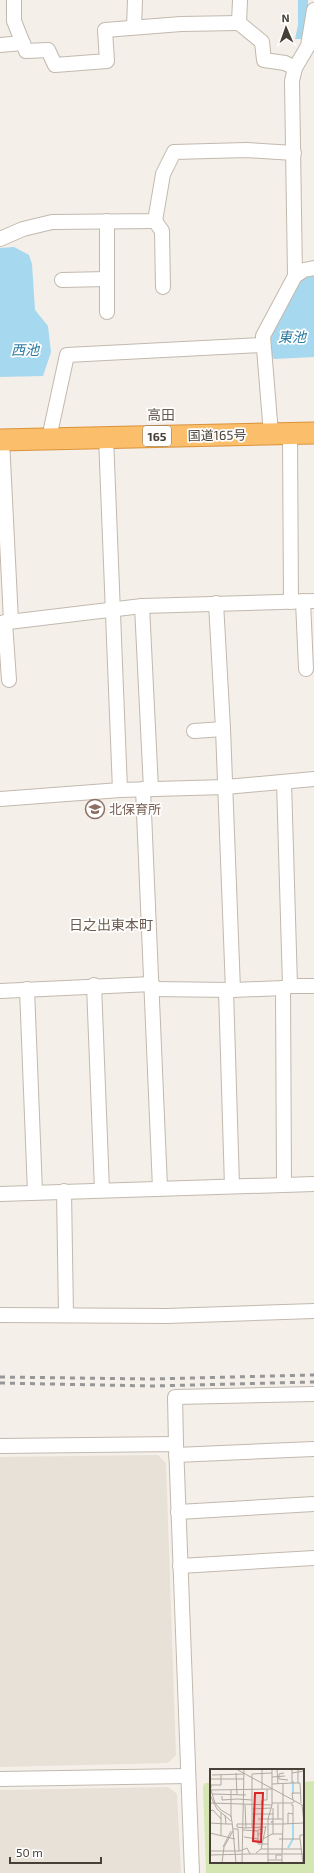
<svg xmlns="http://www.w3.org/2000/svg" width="314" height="1873" font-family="'Exo 2','Noto Sans JP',sans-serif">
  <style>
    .residential { fill: #e8e1d7 }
    .green { fill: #d4e7b2 }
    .water { fill: #a6d8ef }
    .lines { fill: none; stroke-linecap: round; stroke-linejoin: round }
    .minor-casing { stroke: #c2b9ae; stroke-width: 16 }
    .highway-casing { stroke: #db923b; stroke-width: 23 }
    .minor { stroke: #fff; stroke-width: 14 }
    .highway { stroke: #fbbf6c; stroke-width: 21 }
    .rail { stroke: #979797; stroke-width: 3; stroke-dasharray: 5 5; stroke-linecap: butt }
    .labels { text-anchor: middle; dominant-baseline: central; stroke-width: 3.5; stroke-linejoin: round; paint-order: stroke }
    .shield { fill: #fff; stroke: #7e7973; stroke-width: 1 }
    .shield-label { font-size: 12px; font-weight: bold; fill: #474037 }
    .street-label { font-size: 13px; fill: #474037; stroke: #fff }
    .education-label { font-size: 13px; fill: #785e54; stroke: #fff; text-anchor: start }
    .water-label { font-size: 14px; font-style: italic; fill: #2e7ba2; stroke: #fff }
    .neighbourhood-label { font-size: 14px; fill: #6a5c4e; stroke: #fff }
    .inset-river { fill: none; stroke: #a6d8ef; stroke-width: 2 }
    .inset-road { fill: none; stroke: #afa9a1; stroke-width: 1 }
    .view { fill: #d62828; fill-opacity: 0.15; stroke: #d62828; stroke-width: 2 }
    .inset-edge { fill: none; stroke: #474037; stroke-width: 2 }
  </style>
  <rect width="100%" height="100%" fill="#f4efe8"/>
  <g class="residential">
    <path d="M158,1455L166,1463L176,1755L168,1763L0,1767V1457Z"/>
    <path d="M168,1787L177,1794L181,1873H0V1790Z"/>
  </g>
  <path class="green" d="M314,1781V1873H206L203,1786L205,1783H211V1862H303V1782Z"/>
  <g class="water">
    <path d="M298,0H308V5L302,39H295L298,25Z"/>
    <path d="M14,247L29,255L32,264L35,310L48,326L51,352L43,376L0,377V248Z"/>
    <path d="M311,274H314V357L274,359L268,351L267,336L299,281Z"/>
  </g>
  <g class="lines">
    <g class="minor-casing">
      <g id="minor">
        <path d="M14,0V21L26,51L48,50L55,65L107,61L105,30L181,24L239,23"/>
        <path d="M240,0L239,23L262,42L264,60L285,63L295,68"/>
        <path d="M134,27L135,0"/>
        <path d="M0,45L23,43"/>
        <path d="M107,221V312"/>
        <path d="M155,221L162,231L163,287"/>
        <path d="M0,239L23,229L52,222L155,221L163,174L174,152L246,150L294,153"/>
        <path d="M295,276L292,81L295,68L308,46L314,10"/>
        <path d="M62,280L107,279"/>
        <path d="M271,434L263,336L295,276L304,270L314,268"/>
        <path d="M290,434L291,602"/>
        <path d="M106,437L120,790"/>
        <path d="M49,438L67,355L263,345"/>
        <path d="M2,440L11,621"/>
        <path d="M303,601L306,669"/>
        <path d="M216,603L223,729L233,990"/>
        <path d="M142,606L151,789"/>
        <path d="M5,622L9,680"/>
        <path d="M0,623L142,606L314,601"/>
        <path d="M194,731L223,729"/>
        <path d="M284,782L290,986"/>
        <path d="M143,789L160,1188"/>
        <path d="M0,799L120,790L226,787L314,779"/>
        <path d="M94,985L102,1190"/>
        <path d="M283,988L284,1184"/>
        <path d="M27,989L35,1192"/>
        <path d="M152,989L233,990L283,988L290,986H314"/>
        <path d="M226,990L232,1186"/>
        <path d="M0,991L152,984"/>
        <path d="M64,1191L66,1315"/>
        <path d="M0,1194L314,1184"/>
        <path d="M0,1315L167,1316L314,1311"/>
        <path d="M176,1444L175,1397L314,1394"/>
        <path d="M0,1446L176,1444L192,1873"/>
        <path d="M176,1455L314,1449"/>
        <path d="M178,1512L314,1504"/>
        <path d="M180,1566L314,1558"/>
        <path d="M0,1779L188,1776"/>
      </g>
    </g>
    <g class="highway-casing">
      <path id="highway" d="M0,440L314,433"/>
    </g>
    <use href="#minor" class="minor"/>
    <use href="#highway" class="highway"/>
    <g class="rail">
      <path d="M0,1377L151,1379L314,1375"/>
      <path d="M0,1383L152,1386L314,1382"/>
    </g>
  </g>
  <defs>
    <g id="school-ring" transform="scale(1)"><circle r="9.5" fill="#fff" stroke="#8d6e63" stroke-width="1.5"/><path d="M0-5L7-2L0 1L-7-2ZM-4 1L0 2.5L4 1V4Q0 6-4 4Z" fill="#8d6e63"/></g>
  </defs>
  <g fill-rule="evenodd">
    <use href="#school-ring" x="95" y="809"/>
  </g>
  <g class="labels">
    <rect class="shield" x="143" y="426" width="28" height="20" rx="3"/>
    <g class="shield-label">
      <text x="157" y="436">165</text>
    </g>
    <g class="street-label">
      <text transform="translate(217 435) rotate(-1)">国道165号</text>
    </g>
    <g class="education-label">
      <text x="109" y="809">北保育所</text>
    </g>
    <g class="water-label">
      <text x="292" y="336">東池</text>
      <text x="25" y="349">西池</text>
    </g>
    <g class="neighbourhood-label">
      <text x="161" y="414">高田</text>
      <text x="111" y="924">日之出東本町</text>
    </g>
  </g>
  <g transform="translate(210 1769)">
    <rect width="94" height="94" fill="#f4efe8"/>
    <path class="inset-river" d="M83,12V25M78,79L83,70V54"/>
    <path class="inset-road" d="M26,0L94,37M52,0V20M67,0L68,15M88,0V14M94,0V34M26,4L27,26M74,4L69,5V10L78,11M82,4L94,2M2,6L34,5M62,8L75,7M0,10H34M82,14H90L91,34M62,15L82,14V0M73,15V34M0,18L5,34L11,41L21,47L22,53L23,62L14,78L12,94M1,19V16H11V5M1,21L62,20M2,25L36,26M0,26L7,40L21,52M12,27V31L27,30M27,30L42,31M83,31L82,24H91M0,34L62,36L58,50V94M62,34H83L84,32M68,35V50M35,36L36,59M51,36L52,31H57V20M62,36V0M81,36H83V55M92,36L94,54M63,39V53M42,40L61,39M0,42L3,41L11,50M11,44V66M42,45H63M15,46L16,55H22M21,48V21M48,50H73M0,54L16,55M27,55H73V34M27,55V58L34,59L56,58M78,55V44L83,45M42,58V5L62,4M23,60H28L29,82M33,61L48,62V75H58M23,62L26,94M0,64L25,70M48,65H52V60L48,61M63,65V53H61L63,52M34,68L48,70M53,70L62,65H73M69,70H90V66H94M90,70L93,94M13,78L21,62M51,80L56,57M0,82H30L37,79L40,85H58M46,84L51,80H92M58,85H72L73,55L94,54M72,85H93M0,86L40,85M66,90V86H72V94M58,91H72M32,94L34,0"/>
    <path class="view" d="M45,24H53L51,73L43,72Z"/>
    <rect width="94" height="94" class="inset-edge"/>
  </g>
  <g transform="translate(286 28) rotate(358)" stroke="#ffffff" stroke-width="3" paint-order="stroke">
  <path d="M0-3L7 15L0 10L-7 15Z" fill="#474037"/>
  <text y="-6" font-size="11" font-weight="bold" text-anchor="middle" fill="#474037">N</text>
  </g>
  <path d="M10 1857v6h91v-6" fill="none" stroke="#474037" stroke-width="2"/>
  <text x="16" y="1857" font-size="12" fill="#474037" stroke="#ffffff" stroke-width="3" paint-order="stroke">50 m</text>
</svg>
